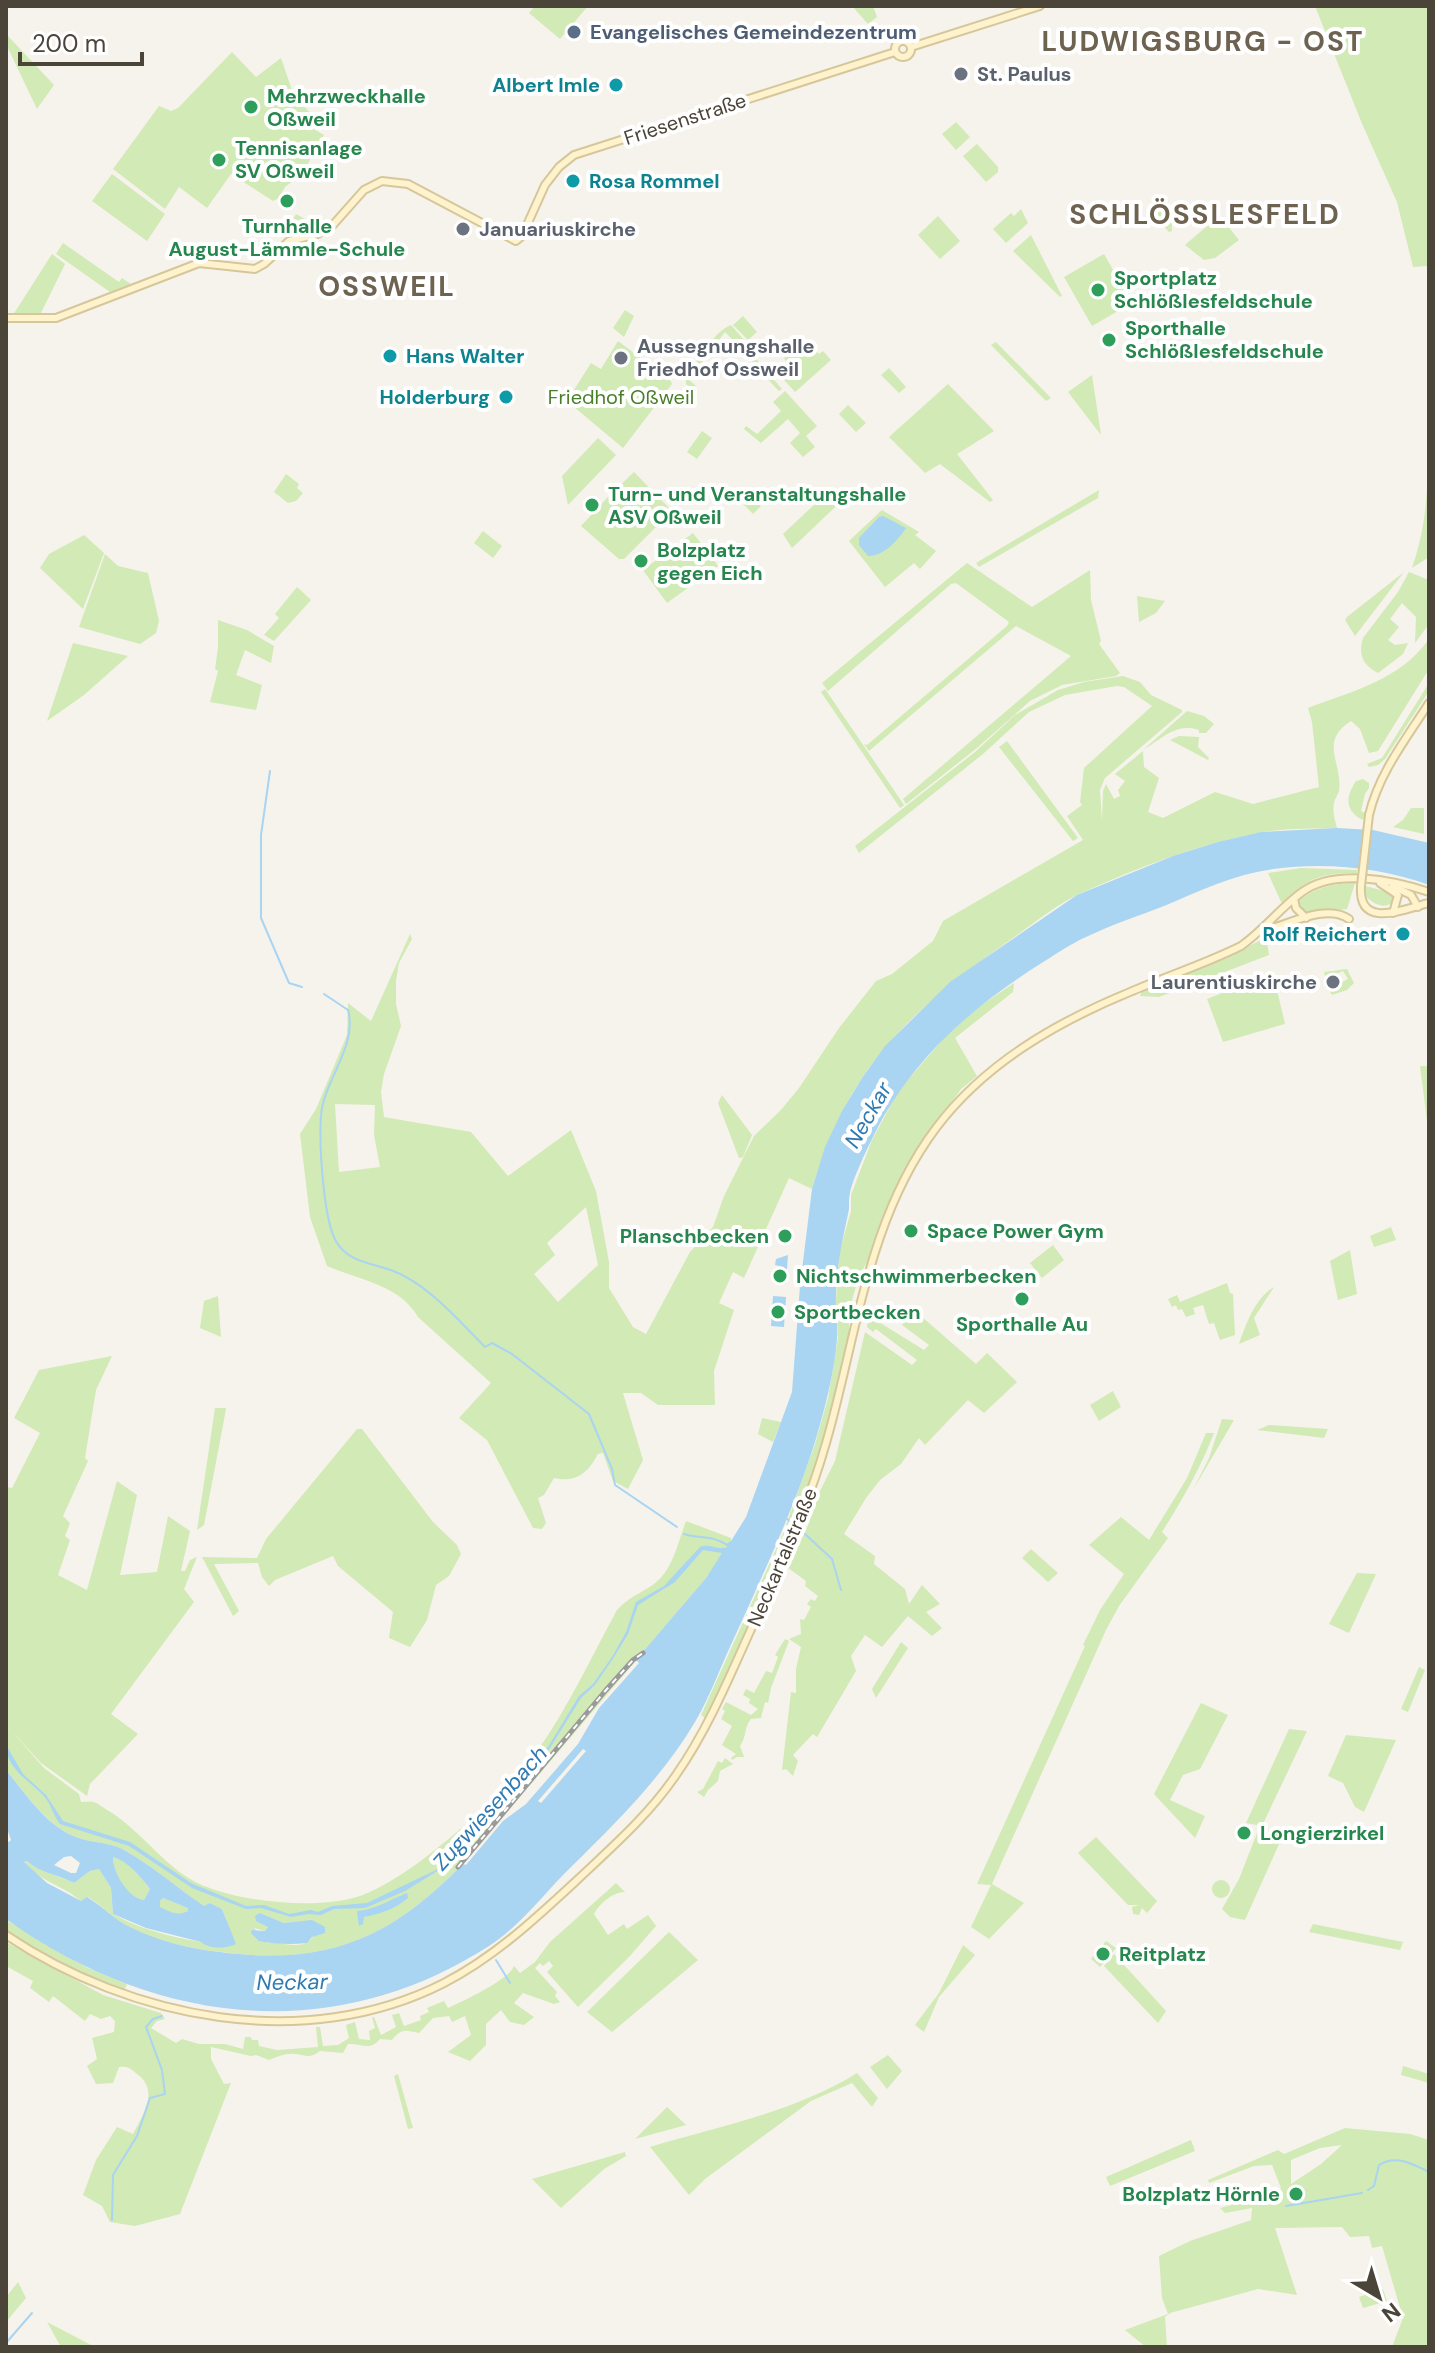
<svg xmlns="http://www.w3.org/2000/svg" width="1435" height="2353" font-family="'DM Sans',sans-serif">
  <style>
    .green { fill: #d2eab5; fill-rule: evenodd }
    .water { fill: #a9d4f2; fill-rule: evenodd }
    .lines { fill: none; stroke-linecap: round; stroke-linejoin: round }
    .stream { stroke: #a9d4f2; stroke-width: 2 }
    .secondary-casing { stroke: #d6c79b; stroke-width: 10 }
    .secondary { stroke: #fff3cd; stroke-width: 6 }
    .rail-casing { stroke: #9a9a9a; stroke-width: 5 }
    .rail { stroke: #fff; stroke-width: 2; stroke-dasharray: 6; stroke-linecap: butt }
    .secondary-bridge-casing { stroke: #d6c79b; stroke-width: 10; stroke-linecap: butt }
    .secondary-bridge { stroke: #fff3cd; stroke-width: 6 }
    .service-dot { fill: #5c6f8a; stroke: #fff; stroke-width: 3 }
    .worship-dot { fill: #6b7280; stroke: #fff; stroke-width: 3 }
    .culture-dot { fill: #0f9aa8; stroke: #fff; stroke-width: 3 }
    .leisure-dot { fill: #2e9e5b; stroke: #fff; stroke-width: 3 }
    .labels { text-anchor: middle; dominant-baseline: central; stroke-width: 8; stroke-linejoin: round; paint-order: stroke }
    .service-label { font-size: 20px; font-weight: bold; fill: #4e5e75; stroke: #fff; text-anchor: start }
    .worship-label { font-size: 20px; font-weight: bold; fill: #5b616d; stroke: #fff; text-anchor: start }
    .culture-label { font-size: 20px; font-weight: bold; fill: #0d838f; stroke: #fff; text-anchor: end }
    .leisure-label { font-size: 20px; font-weight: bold; fill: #27864d; stroke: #fff; text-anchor: start }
    .street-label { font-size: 20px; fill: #4b4439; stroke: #fff }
    .park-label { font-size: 20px; fill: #4a7f2a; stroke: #fff }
    .water-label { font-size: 22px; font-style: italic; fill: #2e7ab2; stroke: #fff }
    .district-label { font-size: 28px; font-weight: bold; letter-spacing: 2px; fill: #6e6250; stroke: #fff }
  </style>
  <rect width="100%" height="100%" fill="#f6f3ec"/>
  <g class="green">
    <path d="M535,6H588L560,39L529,13Z"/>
    <path d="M852,6H873L877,17L868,24Z"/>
    <path d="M1315,6H1429V266L1413,267L1397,202L1363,126Z"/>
    <path d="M6,34L54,85L37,109L6,44Z"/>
    <path d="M232,52L256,77L281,58L293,93L311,114L305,124L324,135L302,174L285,187L279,198L273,201L231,174L207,208L179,187L165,209L113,169L159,106L171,111L178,108Z"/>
    <path d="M956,122L970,137L956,150L942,134Z"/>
    <path d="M977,144L998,167V172L986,182L963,156Z"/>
    <path d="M112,174L165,214L147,241L92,201Z"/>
    <path d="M1167,207L1172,218V231L1169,232L1160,222L1155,212Z"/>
    <path d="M1021,209L1028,223L1006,243L993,229L1011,213L1014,216Z"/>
    <path d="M296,214L312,223L321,216L330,224L316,232L292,236L288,228Z"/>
    <path d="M938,216L960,241L940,259L918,235Z"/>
    <path d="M1222,219L1239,240L1215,258L1204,260L1185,245L1214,220Z"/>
    <path d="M1031,235L1062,296L1060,297L1013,251Z"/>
    <path d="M63,243L119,282L122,278L131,284L110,292L56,254Z"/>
    <path d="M52,254L65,264L39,317L6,316L13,315Z"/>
    <path d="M1104,254L1132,303L1092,326L1064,277Z"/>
    <path d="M625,310L634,316L624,337L613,328Z"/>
    <path d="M743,316L757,332L748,340L733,325Z"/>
    <path d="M731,325L744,340L738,345L725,332L689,380L696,386L693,389L686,384V378C698,361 713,332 731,325Z"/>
    <path d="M802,336L819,354L823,351L831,360L795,392L776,371L786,362L784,358L799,344L797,341Z"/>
    <path d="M618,341L671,381L672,384L623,448L567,401L591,363L601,369Z"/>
    <path d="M996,342L1051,398L1046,401L991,345Z"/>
    <path d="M742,346H745L782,389L779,391L774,386L740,348Z"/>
    <path d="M889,368L906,387L899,393L881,375Z"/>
    <path d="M1092,375L1101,435L1068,392Z"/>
    <path d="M948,384L994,431L957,454L993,500L990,502L940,464L925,473L889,437Z"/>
    <path d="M785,391L817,426L806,436L815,447L803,457L790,443L800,433L788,419L761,443L744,429L746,426L757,434L781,411L773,402Z"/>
    <path d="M1427,394L1429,395V557L1412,568C1433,507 1427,457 1427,394Z"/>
    <path d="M848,405L866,423L856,432L839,414Z"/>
    <path d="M702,431L712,438L697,459L687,452Z"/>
    <path d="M598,438L616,455L568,505L562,476Z"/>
    <path d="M634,472L672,511L624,559H619L581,526L609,496L614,500L610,495Z"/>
    <path d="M286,474L299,484L297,488L303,493L296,501L288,503L274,492Z"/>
    <path d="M742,487L761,506L753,514L734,494Z"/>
    <path d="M833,487L850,493L792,548L783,534Z"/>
    <path d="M1099,490L1098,498L979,567L976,563Z"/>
    <path d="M882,510L919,532L915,535L936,551L920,569L914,563L885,587L849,541Z"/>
    <path d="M483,531L502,546L493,558L474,543Z"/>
    <path d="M693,533L718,566L667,603L643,570Z"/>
    <path d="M84,535L104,553L83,609L40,568L49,554Z"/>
    <path d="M105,554L118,566L148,573L159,621L156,633L140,644L79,627Z"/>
    <path d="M967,563L1032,607L1090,570L1091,600L1101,641L1099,644L1120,673L1116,676L1062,685L1030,701L977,748L906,804L903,799L1071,656L1016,626L869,751L864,744L867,745L1007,626L1009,622L956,583L951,584L828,691L822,683Z"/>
    <path d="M1404,572L1355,636L1345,620L1347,617Z"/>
    <path d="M1409,572L1429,580V624L1415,643L1416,617L1402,603L1390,619L1399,627L1388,640L1395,645L1408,643L1403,654L1378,673C1363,665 1358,655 1363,638L1398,592Z"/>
    <path d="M297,587L311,600L274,641L264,635L279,618L275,614Z"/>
    <path d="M1137,596L1165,601L1156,613L1139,622Z"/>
    <path d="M218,620L247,630L274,646L271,663L245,650L236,675L262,685L256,710L210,702L218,671L215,669L218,648Z"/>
    <path d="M1429,639V669L1378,751L1369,753L1360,729L1351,721C1318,742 1343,762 1339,791C1338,795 1335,798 1334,803C1332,811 1335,820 1337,828C1311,829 1283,828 1258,833C1196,845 1136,868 1079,894C1056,905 1034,923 1013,938C956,978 901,1020 862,1078C839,1112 824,1150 812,1189L789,1178L744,1278L733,1272L719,1303L734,1310L714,1371L715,1405H658L641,1393H623L643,1460L628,1489L613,1481L603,1453L598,1454C588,1473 576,1483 554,1478L544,1495L538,1498L546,1523L542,1529L533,1528L487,1440L459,1418L491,1383L418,1317C400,1285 359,1280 327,1266L310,1217L300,1134L316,1109L347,1035L348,1003L371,1021L410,934L412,939L399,963L396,981V1004L401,1026L384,1074L381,1092L384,1117L471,1132L508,1176L571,1130L596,1191L609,1262V1288L633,1327L646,1334L690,1252L713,1227L724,1196L754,1136L781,1110L799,1088L839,1028L876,981L892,974L933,941L943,921L1083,840L1067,816L1082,805L1080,802L1084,768L1152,706L1124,687L1117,686L1065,695L1029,712L983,754L859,853L855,846L975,752L1015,715L1058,690L1084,682L1123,676L1140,682L1151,695L1182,710V712L1105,778L1100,790L1102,821L1103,791L1106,784L1114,799L1120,796L1118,790L1125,781L1115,774L1143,751L1144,767L1159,778L1148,812L1163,818L1215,792L1253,804L1319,787L1312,722L1308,708C1353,691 1400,680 1429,639ZM335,1104L375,1105L374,1135L380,1167L339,1172ZM586,1207L598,1265L558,1302L534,1274L555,1255L547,1243Z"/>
    <path d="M73,643L128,656L84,695L47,721Z"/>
    <path d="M1429,683V691L1385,759L1378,765L1369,767L1367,764L1382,758Z"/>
    <path d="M825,689L904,805L900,808L821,692Z"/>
    <path d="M1187,711L1204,716L1214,724L1206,733H1199V730C1177,722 1161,739 1143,750Z"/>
    <path d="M1179,736L1199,737L1198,747L1209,758L1208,760L1170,740Z"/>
    <path d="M1007,741L1078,838L1073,841L999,747Z"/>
    <path d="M1363,779L1369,783V788L1365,794L1361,811L1365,813L1363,820C1345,811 1345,797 1356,781Z"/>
    <path d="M1411,808H1424V834L1393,827L1403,820Z"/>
    <path d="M1301,868L1357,870V873C1320,873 1307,878 1282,904L1268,873Z"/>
    <path d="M1355,883L1347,909L1305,914L1297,902C1314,888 1333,883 1355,883Z"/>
    <path d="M1365,886L1393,893L1396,899C1387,911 1373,905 1365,895Z"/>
    <path d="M1266,937L1269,955L1159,997L1140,996L1141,992L1233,955Z"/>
    <path d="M1347,969L1354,983L1347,990L1332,995L1330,992L1336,991L1334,986L1348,979L1343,971L1334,975L1331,973L1325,976L1324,972Z"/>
    <path d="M1273,973L1285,1024L1223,1042L1207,999Z"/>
    <path d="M1014,983L1013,992L955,1038L977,1076L961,1089L914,1155L882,1221L867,1262L859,1276L848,1314L850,1337L822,1447L805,1497L776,1569L706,1719L701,1715L782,1536L815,1444L828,1398L838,1338L836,1302L839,1253L851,1211V1195L872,1140L899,1090L945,1037L977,1008Z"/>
    <path d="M1420,1066H1429L1428,1129Z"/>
    <path d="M722,1095L752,1135L743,1157L739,1158L718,1103Z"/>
    <path d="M1391,1227L1396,1240L1374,1247L1370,1236Z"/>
    <path d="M1053,1245L1064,1260L1042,1278L1030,1263Z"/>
    <path d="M1350,1250L1357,1294L1338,1300L1330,1261Z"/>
    <path d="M1227,1283L1230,1293L1233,1294L1235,1335L1220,1340L1214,1323L1209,1324L1203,1305L1193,1308L1195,1314L1186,1317L1182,1309L1178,1310L1176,1305L1172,1307L1168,1299L1177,1295L1180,1302Z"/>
    <path d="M1274,1287L1254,1318L1260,1335L1239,1344C1246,1324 1255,1298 1274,1287Z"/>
    <path d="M218,1296L221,1337L200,1328L204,1301Z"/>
    <path d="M914,1310L976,1364L987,1353L1017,1382L984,1413L968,1400L925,1445L919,1438L901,1464L880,1480L866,1498L844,1534L875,1556L874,1564L905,1589L909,1604L922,1585L940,1604L926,1612L942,1628L932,1636L908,1616L882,1647L865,1635L851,1656L856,1671L817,1737L813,1734L793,1755L798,1761L793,1776L786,1769L782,1770L791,1692L796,1693V1669L801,1647L789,1639L801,1634L800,1619L804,1620L811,1607L807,1604L811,1599L815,1601L818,1596L805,1586L806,1581L787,1567C793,1551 813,1526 810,1511L835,1461L865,1332L912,1365L917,1360L876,1329L873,1332L867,1327L869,1316L924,1350L929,1345L902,1325Z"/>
    <path d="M112,1356L96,1390L85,1458L88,1461L63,1516L70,1523L65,1536L70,1540L58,1575L87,1590L117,1481L137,1495L120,1575L157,1572L168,1516L190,1531L181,1571H185L190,1560L197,1557L184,1589L194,1602L111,1714L138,1734L90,1784L87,1796L41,1763L10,1729L44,1768L79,1794L81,1802C85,1802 89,1801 93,1802C98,1803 105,1809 109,1811C142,1831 168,1872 204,1886C245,1902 310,1909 353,1898C409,1884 520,1781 550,1732C575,1693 595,1650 617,1610C630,1596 640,1594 654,1584C673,1570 678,1542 686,1521L731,1538V1541L706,1578L463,1864C390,1939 326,1966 221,1952C191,1949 159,1941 132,1929C114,1920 105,1907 88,1897L81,1901C63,1885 43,1884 24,1862L27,1861C41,1874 58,1874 74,1883L90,1871L99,1869L111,1888L113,1914C139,1929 172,1937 201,1942L227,1921L222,1909L210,1903L205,1907C177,1888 153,1866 124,1850C109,1841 86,1843 71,1835C45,1822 24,1792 6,1770V1487L12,1488L40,1433L14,1418L39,1370ZM408,1898C394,1909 380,1914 363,1917L357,1912ZM260,1913L284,1923L304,1922L317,1933C313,1936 311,1940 307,1942C297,1949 280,1941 268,1943L254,1928L265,1931L268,1927Z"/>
    <path d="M1113,1391L1121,1407L1099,1421L1090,1405Z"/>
    <path d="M215,1408H226L224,1420L204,1525L197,1530Z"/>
    <path d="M762,1418L781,1422L773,1442L758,1434Z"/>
    <path d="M1222,1419L1234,1420L1193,1490L1209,1458Z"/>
    <path d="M1269,1425L1328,1429L1324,1438L1257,1430Z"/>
    <path d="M357,1429H362L433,1522L457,1545L461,1554L449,1576L436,1585L427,1620L410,1647L389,1638L393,1612L338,1566L333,1556L275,1580L269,1586L262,1577L258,1563L214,1564L239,1611L233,1616L202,1557L257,1558L266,1539Z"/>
    <path d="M1206,1433H1214C1200,1469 1183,1499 1162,1532L1168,1538L1119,1606L1106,1630L992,1884L1024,1903L989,1939L971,1927L991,1885L977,1884L1085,1646L1083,1645L1100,1610L1124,1574L1089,1545L1121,1517L1149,1540L1187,1478Z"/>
    <path d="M1031,1549L1058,1573L1048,1582L1022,1558Z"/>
    <path d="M1357,1573L1376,1574L1349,1633L1329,1624Z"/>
    <path d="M785,1639L789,1641L771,1688L768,1703L765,1702L761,1718L751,1719C744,1727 747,1736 740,1746L744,1757H737L732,1760L731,1758L736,1754L722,1745L732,1726L721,1719L725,1711L722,1709L726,1702L751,1715L758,1709L749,1703L750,1699L743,1695L746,1689L754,1693L766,1671L772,1673L778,1657L775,1655Z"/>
    <path d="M901,1642L908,1648L876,1698L872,1689Z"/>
    <path d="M1419,1667L1425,1670L1408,1712L1401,1709Z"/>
    <path d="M1201,1703L1228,1715L1200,1769L1183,1775L1170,1800L1205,1816L1195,1838L1154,1794Z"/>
    <path d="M1289,1729L1307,1731L1262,1826L1246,1823Z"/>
    <path d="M1346,1735L1396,1740L1364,1812L1355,1807L1343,1783L1328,1776Z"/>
    <path d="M725,1758L733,1764L720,1771L718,1781L708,1790L704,1797L697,1792L703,1789L718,1761L722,1763Z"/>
    <path d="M1259,1828L1284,1833L1245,1920L1230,1917L1222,1909L1239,1879Z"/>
    <path d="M1096,1837L1157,1901L1147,1913L1142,1908L1139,1915L1133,1914L1132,1907L1139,1905H1128L1078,1853Z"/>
    <path d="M113,1857C129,1861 140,1876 150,1889L144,1900C127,1898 113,1873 113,1857Z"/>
    <circle cx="1221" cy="1889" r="9"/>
    <path d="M616,1883L625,1892C613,1892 600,1903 594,1914L608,1935L624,1924L627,1929L648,1915L656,1926L629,1957L578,2007L547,1972L553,1966L549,1961L543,1966L540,1963L535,1968L557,1992L555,1996L560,2002L554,2004L523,1993L514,2003L534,2017L524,2025L510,2022L501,2010L486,2024V2045L470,2061L448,2052L471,2035L465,2016L452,2022L449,2016L433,2018L419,2033C406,2030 401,2028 392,2040L380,2039C369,2052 362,2043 348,2044L343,2053L320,2051C310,2059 306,2055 295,2054C286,2053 277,2057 269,2060L256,2055L251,2056L211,2047V2059L224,2084L231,2083L180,2214L135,2226L110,2222L102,2206L83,2195L96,2160L117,2127L133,2134C143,2114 160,2091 137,2074C130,2068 128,2066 119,2067L113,2083L96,2084L87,2066L97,2059L92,2038L114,2032L115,2021L110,2016L101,2019L90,2014L85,2021L53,1996L49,2002L30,1988L33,1981L6,1966V1942L103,1995L161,2013L165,2019L157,2021L151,2028L176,2043L182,2039L199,2044H225L243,2049L245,2037H251L252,2040H258L259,2046L277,2050L318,2047L316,2027H320L323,2046L338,2045L349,2038L346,2025L355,2022L359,2039L370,2040L369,2031L375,2028L372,2017H374L381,2035L396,2027L392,2015L399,2013L404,2026L421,2020L420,2016L429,2012L427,2008L444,2001L448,2008C463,2001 510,1979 514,1966L520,1973L535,1962L550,1942Z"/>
    <path d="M163,1898L189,1908L188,1911C177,1916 170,1912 160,1907V1901Z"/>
    <path d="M6,1920L88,1968L127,1984L124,1991C82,1975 43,1957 6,1932Z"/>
    <path d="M1313,1924L1403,1942L1400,1950L1309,1932Z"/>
    <path d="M669,1932L698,1960L612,2032L587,2012Z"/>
    <path d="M1106,1941L1116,1948L1100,1967L1091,1959Z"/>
    <path d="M963,1945L975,1955L939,1997L924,2032L915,2025L939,1993Z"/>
    <path d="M1114,1954L1166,2011L1158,2023L1104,1966Z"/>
    <path d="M888,2055L902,2071L887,2089L870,2067Z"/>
    <path d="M1403,2066L1429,2074V2083L1401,2075Z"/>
    <path d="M857,2073L878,2098L872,2107L852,2083L811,2101L705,2179L689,2195L650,2147C719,2126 795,2112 857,2073Z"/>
    <path d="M398,2074L413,2128L408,2129L394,2076Z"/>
    <path d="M667,2107L686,2125L635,2139Z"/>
    <path d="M1345,2128L1410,2134L1429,2140V2347H1392L1403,2318L1382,2246L1372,2248L1369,2236L1350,2237L1342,2227L1275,2228L1297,2295L1258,2289L1170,2313L1165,2317L1167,2347H1146L1125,2330L1168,2314L1162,2298L1159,2256L1190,2241L1251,2220L1252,2208L1225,2213L1220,2208L1273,2194L1281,2188L1272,2165L1254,2166L1209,2183L1208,2180L1278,2150L1284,2154ZM1342,2145L1321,2164L1291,2184V2160L1320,2148Z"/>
    <path d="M1191,2140L1195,2151L1110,2186L1106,2177Z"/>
    <path d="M625,2152L626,2156L604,2169L561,2208L532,2179Z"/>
    <path d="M18,2282L26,2298L6,2322V2297Z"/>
    <path d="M1383,2289L1387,2301L1363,2308L1359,2297Z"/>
    <path d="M47,2322L95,2347H61Z"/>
  </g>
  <g class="water">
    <path d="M883,516L906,528C897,541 884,556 868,556L859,545V538L879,517Z"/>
    <path d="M1337,828L1373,830L1429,843V885C1381,867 1324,862 1273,869C1235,874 1199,891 1164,906C1138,916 1111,925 1086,937C1070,944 1055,955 1040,964C971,1008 911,1060 874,1135C867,1149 853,1178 850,1193C848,1200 850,1207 848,1214C842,1242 836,1268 836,1297C835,1311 838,1325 837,1339C834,1374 825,1408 815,1442C794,1509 764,1572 735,1636C721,1665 711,1695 695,1722C663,1776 616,1823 572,1866C544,1893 523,1924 489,1946C332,2047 155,2025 6,1919V1840L9,1842L11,1840L6,1826V1770C24,1792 44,1822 71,1835C86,1843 109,1841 124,1850C153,1866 177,1888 204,1906L210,1903L222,1909L236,1944C227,1949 209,1949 201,1942L146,1928L113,1914L111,1888L99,1869L90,1871L74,1883C58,1874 41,1874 27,1861L24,1862L47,1883L81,1901L87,1897C104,1907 114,1920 132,1928C158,1941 191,1949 220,1952C326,1966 390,1939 463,1864L466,1865L503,1821L526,1804L578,1744L599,1708L639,1663L636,1660L706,1578L722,1553L703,1550L675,1582L638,1605L628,1634L614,1657L595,1685L581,1698L550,1748L506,1797L485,1817L480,1826L444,1867L405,1891L365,1908L334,1909L321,1915L308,1914L291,1917L261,1908L246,1909L192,1888L129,1846L60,1824C53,1815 51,1804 44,1796C30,1781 6,1769 6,1745L23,1774L46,1795L63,1821L130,1842L191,1883L246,1906L264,1905L289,1914L311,1910L318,1912L332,1906L367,1903L436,1870L483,1815L503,1797L537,1756L548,1747L579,1696L593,1684L612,1657L626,1632L636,1602L664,1586L700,1547C709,1543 719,1551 727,1547L726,1544L731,1541L746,1517L792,1392L800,1286L812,1189L825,1147L842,1111L862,1078L885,1046L950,982L1077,895L1173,856L1218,842L1261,832ZM583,1749L586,1751L541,1803L538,1801ZM71,1856L80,1863L76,1873H71L54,1865L64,1857ZM113,1857C129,1862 140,1876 150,1889L144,1900C128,1898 113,1873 113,1857ZM163,1898L188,1908V1911C177,1916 171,1912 160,1907V1901Z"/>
    <path d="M788,1255L786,1284L774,1283L775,1268L783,1269L784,1267L775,1265L776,1259Z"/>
    <path d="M773,1296L786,1297L784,1327L771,1326Z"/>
    <path d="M407,1893L408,1898C395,1909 381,1914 364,1917L363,1924L359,1926L357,1911C377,1909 389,1900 407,1893Z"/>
    <path d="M260,1913L284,1923L312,1920L325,1927V1933L312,1937L307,1943C291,1945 274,1944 259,1941L251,1933L252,1930L265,1931L268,1927L256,1921L255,1916Z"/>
  </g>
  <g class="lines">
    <g class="stream">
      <path d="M270,771L261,835V918L289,983L302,987"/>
      <path d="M324,994L348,1010C358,1047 323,1081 321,1116C319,1143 323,1221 337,1243C349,1262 371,1263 391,1270C427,1283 458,1320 485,1347L492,1343L512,1354L589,1414L612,1469L615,1485L677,1527"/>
      <path d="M787,1519L794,1524"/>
      <path d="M684,1534C699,1539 713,1535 727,1545"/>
      <path d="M805,1534L832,1559L841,1590"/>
      <path d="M496,1960L510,1983"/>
      <path d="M1368,2190L1374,2186L1379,2165C1396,2154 1413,2164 1429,2172"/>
      <path d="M1286,2206L1362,2193"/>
      <path d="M112,2220L113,2175L137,2136L150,2098L165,2094L162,2070L146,2027L153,2019L162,2016"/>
      <path d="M6,2343L32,2313"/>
    </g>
    <g class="secondary-casing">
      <g id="secondary">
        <circle cx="903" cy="49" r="8"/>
        <path d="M911,47L1040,6"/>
        <path d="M6,318H56L199,263L255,269L264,264L289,241L318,234L332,226L364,190L382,181L408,184L516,241L522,236L545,185L559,167L574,155L895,52"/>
        <path d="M1369,815C1379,773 1406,739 1429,703"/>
        <path d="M1380,883L1398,895L1393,913"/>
        <path d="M1361,886C1358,931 1406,908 1429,903"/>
        <path d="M1393,886L1411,895L1418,907"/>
        <path d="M1294,899L1296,908L1306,918"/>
        <path d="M1266,930C1289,924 1327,903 1349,919"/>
        <path d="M6,1935C131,2019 305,2054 444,1983C494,1957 534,1920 575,1882C611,1848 648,1816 676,1775C708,1729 729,1678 752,1627C772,1582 793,1538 810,1492C855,1372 857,1233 936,1128C985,1063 1057,1022 1130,992C1167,976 1205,964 1241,946C1264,930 1280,908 1302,892C1334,868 1393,880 1429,892"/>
      </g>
    </g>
    <use href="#secondary" class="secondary"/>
    <g class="rail-casing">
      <path id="rail" d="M458,1867L606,1690L633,1660L643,1653"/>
    </g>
    <use href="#rail" class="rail"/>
    <g class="secondary-bridge-casing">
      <path id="secondary-bridge" d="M1361,886L1369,815"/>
    </g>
    <use href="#secondary-bridge" class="secondary-bridge"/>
  </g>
  <circle class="service-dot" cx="574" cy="32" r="8"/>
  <g class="worship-dot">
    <circle cx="961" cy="74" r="8"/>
    <circle cx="463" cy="229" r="8"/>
    <circle cx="621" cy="358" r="8"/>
    <circle cx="1333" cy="982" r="8"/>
  </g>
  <g class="culture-dot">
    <circle cx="616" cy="85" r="8"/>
    <circle cx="573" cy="181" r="8"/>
    <circle cx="390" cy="356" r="8"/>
    <circle cx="506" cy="397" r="8"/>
    <circle cx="1403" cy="934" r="8"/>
  </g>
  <g class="leisure-dot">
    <circle cx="251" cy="107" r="8"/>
    <circle cx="219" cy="160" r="8"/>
    <circle cx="287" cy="201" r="8"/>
    <circle cx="1098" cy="290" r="8"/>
    <circle cx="1109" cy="340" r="8"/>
    <circle cx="592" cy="505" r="8"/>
    <circle cx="641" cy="561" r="8"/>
    <circle cx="911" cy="1231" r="8"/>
    <circle cx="785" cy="1236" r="8"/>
    <circle cx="780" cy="1276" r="8"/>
    <circle cx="1022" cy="1299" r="8"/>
    <circle cx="778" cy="1312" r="8"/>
    <circle cx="1244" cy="1833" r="8"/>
    <circle cx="1103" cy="1954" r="8"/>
    <circle cx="1296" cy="2194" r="8"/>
  </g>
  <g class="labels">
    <g class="service-label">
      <text x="590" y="32">Evangelisches Gemeindezentrum</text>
    </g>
    <g class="worship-label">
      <text x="977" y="74">St. Paulus</text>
      <text x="479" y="229">Januariuskirche</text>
      <text x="637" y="346">Aussegnungshalle<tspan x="637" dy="23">Friedhof Ossweil</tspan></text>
      <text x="1317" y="982" text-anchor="end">Laurentiuskirche</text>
    </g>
    <g class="culture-label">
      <text x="600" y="85">Albert Imle</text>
      <text x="589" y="181" text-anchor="start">Rosa Rommel</text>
      <text x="406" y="356" text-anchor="start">Hans Walter</text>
      <text x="490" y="397">Holderburg</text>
      <text x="1387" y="934">Rolf Reichert</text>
    </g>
    <g class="leisure-label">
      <text x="267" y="96">Mehrzweckhalle<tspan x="267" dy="23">Oßweil</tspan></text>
      <text x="235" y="148">Tennisanlage<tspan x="235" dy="23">SV Oßweil</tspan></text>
      <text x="287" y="226" text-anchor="middle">Turnhalle<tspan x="287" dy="23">August-Lämmle-Schule</tspan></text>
      <text x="1114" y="278">Sportplatz<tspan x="1114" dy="23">Schlößlesfeldschule</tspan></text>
      <text x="1125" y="328">Sporthalle<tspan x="1125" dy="23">Schlößlesfeldschule</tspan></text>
      <text x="608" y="494">Turn- und Veranstaltungshalle<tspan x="608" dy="23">ASV Oßweil</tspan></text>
      <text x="657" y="550">Bolzplatz<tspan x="657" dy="23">gegen Eich</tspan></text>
      <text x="927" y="1231">Space Power Gym</text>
      <text x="769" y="1236" text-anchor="end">Planschbecken</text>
      <text x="796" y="1276">Nichtschwimmerbecken</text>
      <text x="794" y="1312">Sportbecken</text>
      <text x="1022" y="1324" text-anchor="middle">Sporthalle Au</text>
      <text x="1260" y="1833">Longierzirkel</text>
      <text x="1119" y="1954">Reitplatz</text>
      <text x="1280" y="2194" text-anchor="end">Bolzplatz Hörnle</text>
    </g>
    <g class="street-label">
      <text transform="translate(685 119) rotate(-18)">Friesenstraße</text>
      <text transform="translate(782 1557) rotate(-67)">Neckartalstraße</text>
    </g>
    <g class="park-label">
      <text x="621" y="397">Friedhof Oßweil</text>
    </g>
    <g class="water-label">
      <text transform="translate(868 1115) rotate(-60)">Neckar</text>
      <text transform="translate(490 1808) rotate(-48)">Zugwiesenbach</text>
      <text transform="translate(292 1982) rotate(-1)">Neckar</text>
    </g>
    <g class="district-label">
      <text x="1203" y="41">LUDWIGSBURG - OST</text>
      <text x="1205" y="214">SCHLÖSSLESFELD</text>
      <text x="387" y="286">OSSWEIL</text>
    </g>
  </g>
  <rect width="1435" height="2353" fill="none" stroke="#4b4439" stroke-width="16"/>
  <g transform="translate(1379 2297) rotate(142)" stroke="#ffffff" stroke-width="6" paint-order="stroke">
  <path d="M0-6L14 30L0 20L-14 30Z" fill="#4b4439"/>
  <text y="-12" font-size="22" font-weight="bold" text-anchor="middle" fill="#4b4439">N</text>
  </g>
  <path d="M20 52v12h122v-12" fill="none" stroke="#4b4439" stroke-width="4"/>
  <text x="32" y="52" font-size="24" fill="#4b4439" stroke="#ffffff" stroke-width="6" paint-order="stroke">200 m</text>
</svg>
